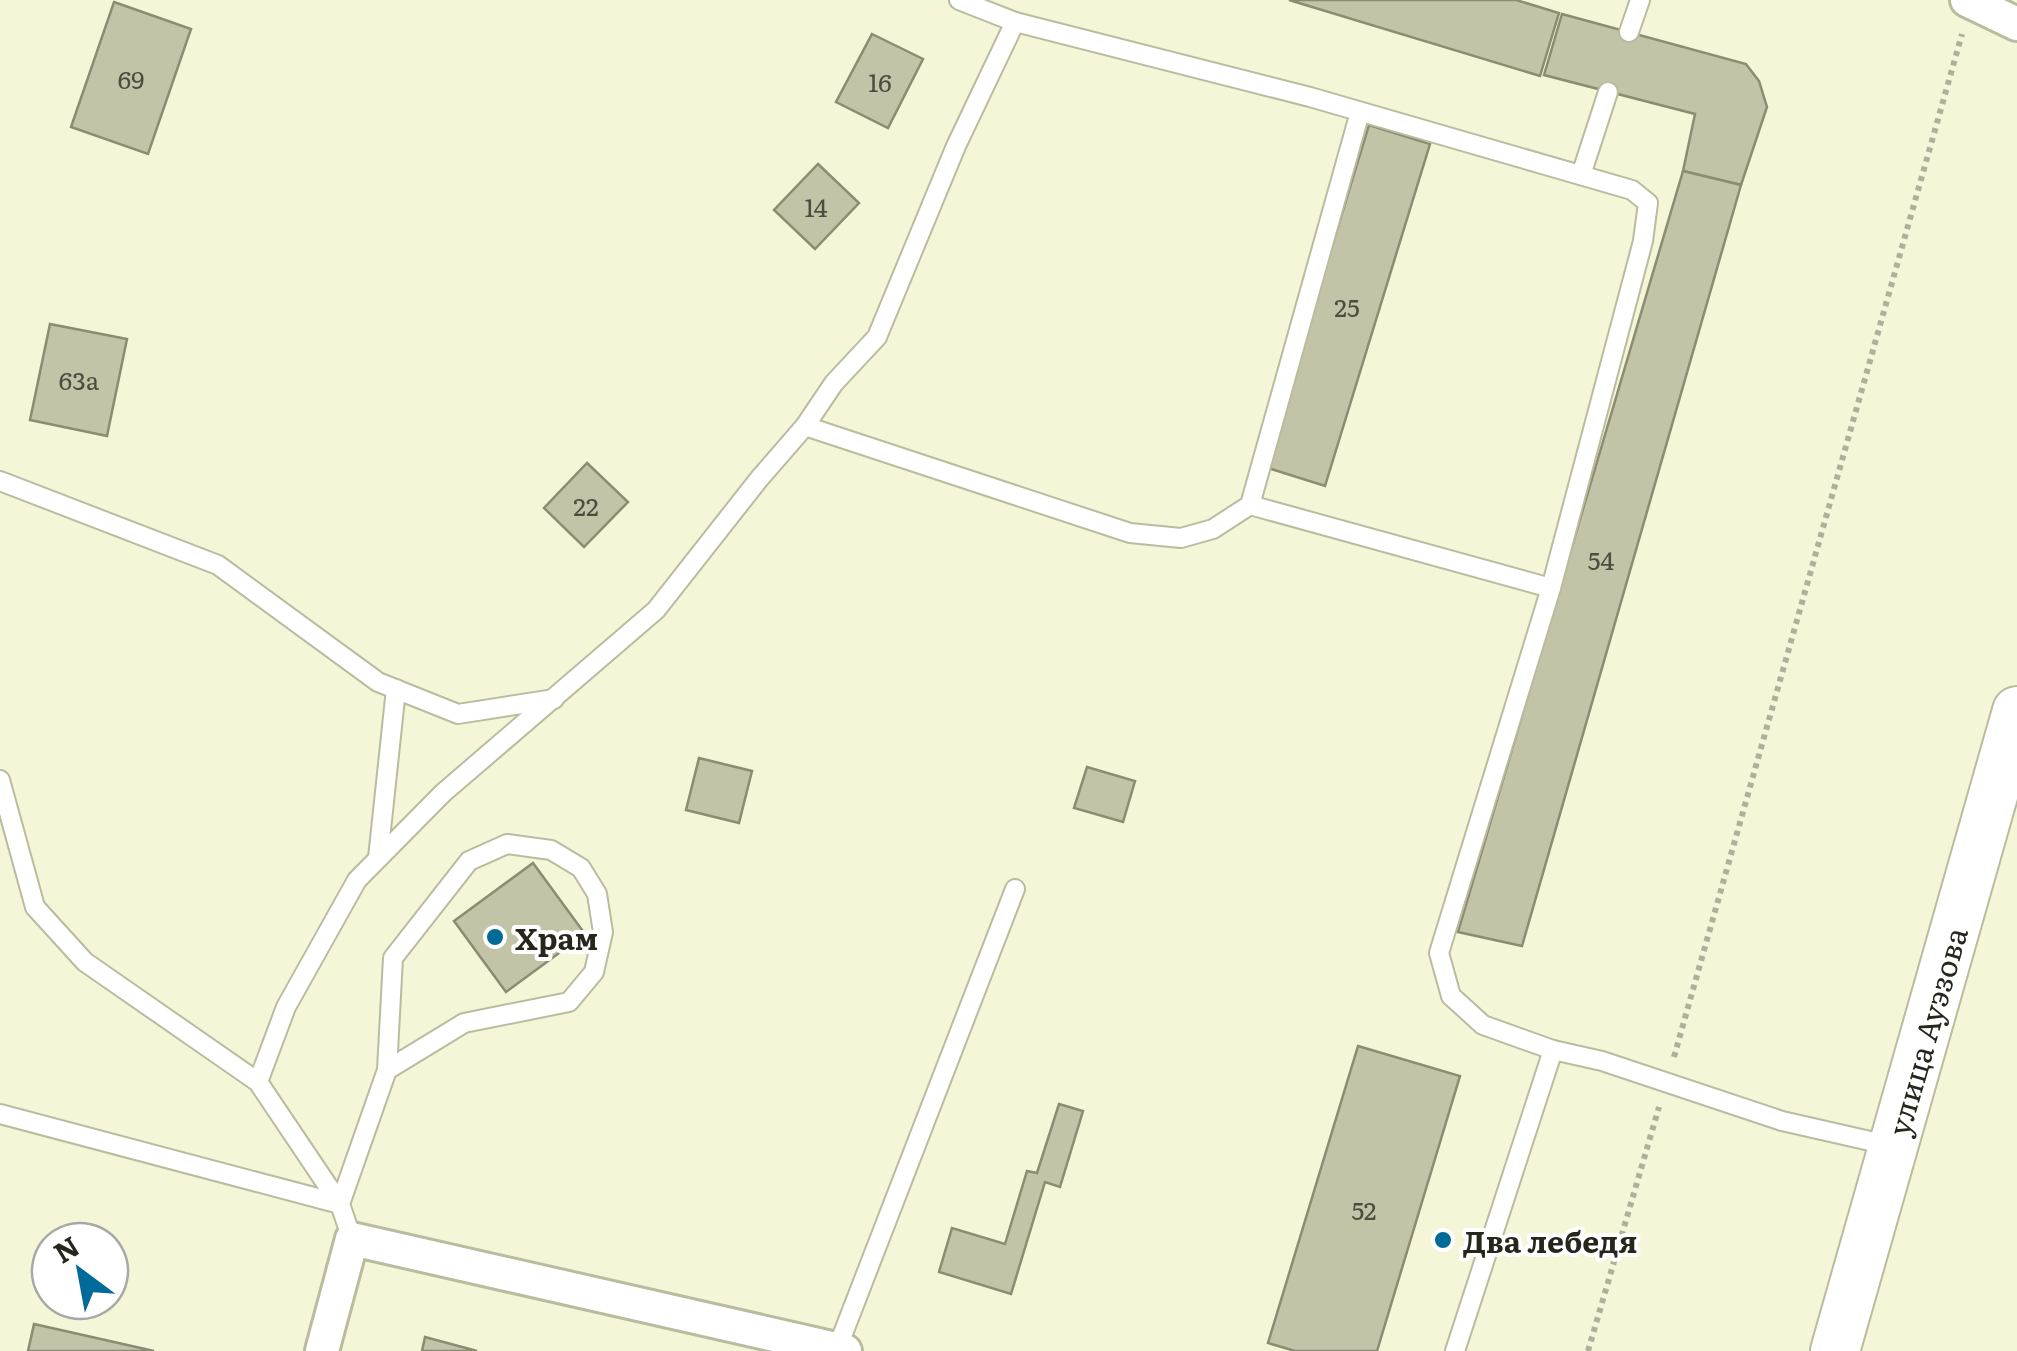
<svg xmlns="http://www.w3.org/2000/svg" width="2017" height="1351" font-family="Literata,serif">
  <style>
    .building { fill: #c2c3a7; stroke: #8b8c71; stroke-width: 2.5 }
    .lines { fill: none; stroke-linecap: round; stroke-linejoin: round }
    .lane-casing { stroke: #babb9f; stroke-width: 22 }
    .street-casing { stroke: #babb9f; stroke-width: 38 }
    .secondary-casing { stroke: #babb9f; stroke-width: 52 }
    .path { stroke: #afb099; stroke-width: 6; stroke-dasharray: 5 5; stroke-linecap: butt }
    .lane { stroke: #fff; stroke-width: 18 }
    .street { stroke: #fff; stroke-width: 32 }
    .secondary { stroke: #fff; stroke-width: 48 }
    .poi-dot { fill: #006b98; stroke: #fff; stroke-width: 4 }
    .labels { text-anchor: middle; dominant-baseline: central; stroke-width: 8; stroke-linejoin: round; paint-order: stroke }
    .number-label { font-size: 25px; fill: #4d4d3f }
    .poi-label { font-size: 30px; font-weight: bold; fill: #26261c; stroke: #fff; text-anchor: start }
    .street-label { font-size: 30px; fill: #26261c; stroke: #fff }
  </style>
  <rect width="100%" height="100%" fill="#f5f6d8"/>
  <g class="building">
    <path d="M1289,0H1516L1559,13L1540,76Z"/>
    <path d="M114,2L191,29L148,154L71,127Z"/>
    <path d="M1562,14L1746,64L1759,81L1767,107L1741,185L1683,171L1695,114L1544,75Z"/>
    <path d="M872,34L923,59L888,128L836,102Z"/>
    <path d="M1369,125L1430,144L1325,486L1265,467Z"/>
    <path d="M818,164L859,203L815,249L774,210Z"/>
    <path d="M1683,171L1741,185L1522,946L1458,932Z"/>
    <path d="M50,324L127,339L107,436L30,420Z"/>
    <path d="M587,463L628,502L584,547L544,508Z"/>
    <path d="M699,758L752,771L739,823L686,810Z"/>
    <path d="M1087,767L1135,781L1123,822L1074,808Z"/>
    <path d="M533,863L585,934L506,992L454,921Z"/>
    <path d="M1358,1046L1460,1076L1377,1351H1295L1268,1343Z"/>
    <path d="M1059,1104L1083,1111L1060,1187L1045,1182L1011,1294L939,1272L952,1228L1005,1244L1027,1171L1037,1173Z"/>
    <path d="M34,1324L154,1351H28Z"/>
    <path d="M425,1337L477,1351H422Z"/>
  </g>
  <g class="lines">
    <g class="lane-casing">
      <g id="lane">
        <path d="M959,0L1015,22L1310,97L1632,190L1648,203L1643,241L1551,588L1439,953L1451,996L1483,1025L1553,1050L1602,1061L1782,1121L1892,1146"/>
        <path d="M1629,32L1640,0"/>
        <path d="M1581,175L1608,92"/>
        <path d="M805,426L834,383L877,337L956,146L1015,22"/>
        <path d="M0,481L218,565L378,682L458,714L554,699"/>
        <path d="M1250,505L1551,588"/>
        <path d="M0,780L35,907L85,962L258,1082L340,1204"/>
        <path d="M378,858L396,689"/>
        <path d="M258,1082L286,1007L357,880L443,793L656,610L759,479L805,426L1130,533L1181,538L1213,529L1250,505L1360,112"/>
        <path d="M0,1114L340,1204"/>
        <path d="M352,1239L340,1204L387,1070L393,958L469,861L507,844L551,850L581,868L597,894L603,932L594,972L569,1002L464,1023L387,1070"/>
        <path d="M837,1349L1015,889"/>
        <path d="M1455,1351L1553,1050"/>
      </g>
    </g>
    <g class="street-casing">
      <g id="street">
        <path d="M1967,0L2017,24"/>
        <path d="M322,1351L352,1239L845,1351"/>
      </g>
    </g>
    <g class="secondary-casing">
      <path id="secondary" d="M1835,1351L2017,711"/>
    </g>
    <g class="path">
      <path d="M1674,1057L1962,34"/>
      <path d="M1588,1351L1659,1107"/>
    </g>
    <use href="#lane" class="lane"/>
    <use href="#street" class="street"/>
    <use href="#secondary" class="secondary"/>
  </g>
  <g class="poi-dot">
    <circle cx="495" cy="937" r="10"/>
    <circle cx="1443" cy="1240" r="10"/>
  </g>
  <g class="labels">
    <g class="number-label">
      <text x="131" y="78">69</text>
      <text x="880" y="81">16</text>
      <text x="816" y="206">14</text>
      <text x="1347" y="306">25</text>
      <text x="79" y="379">63а</text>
      <text x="586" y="505">22</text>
      <text x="1601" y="559">54</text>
      <text x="1364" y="1209">52</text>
    </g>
    <g class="poi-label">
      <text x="515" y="937">Храм</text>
      <text x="1463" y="1240">Два лебедя</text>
    </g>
    <g class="street-label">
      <text transform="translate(1926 1031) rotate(-74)">улица Ауэзова</text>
    </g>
  </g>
  <g transform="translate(80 1271) rotate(328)"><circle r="48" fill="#ffffff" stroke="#a8a8a4" stroke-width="2.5"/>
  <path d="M0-8L18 38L0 25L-18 38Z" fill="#006b98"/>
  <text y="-15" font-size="28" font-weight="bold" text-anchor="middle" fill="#26261c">N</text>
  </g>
</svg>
